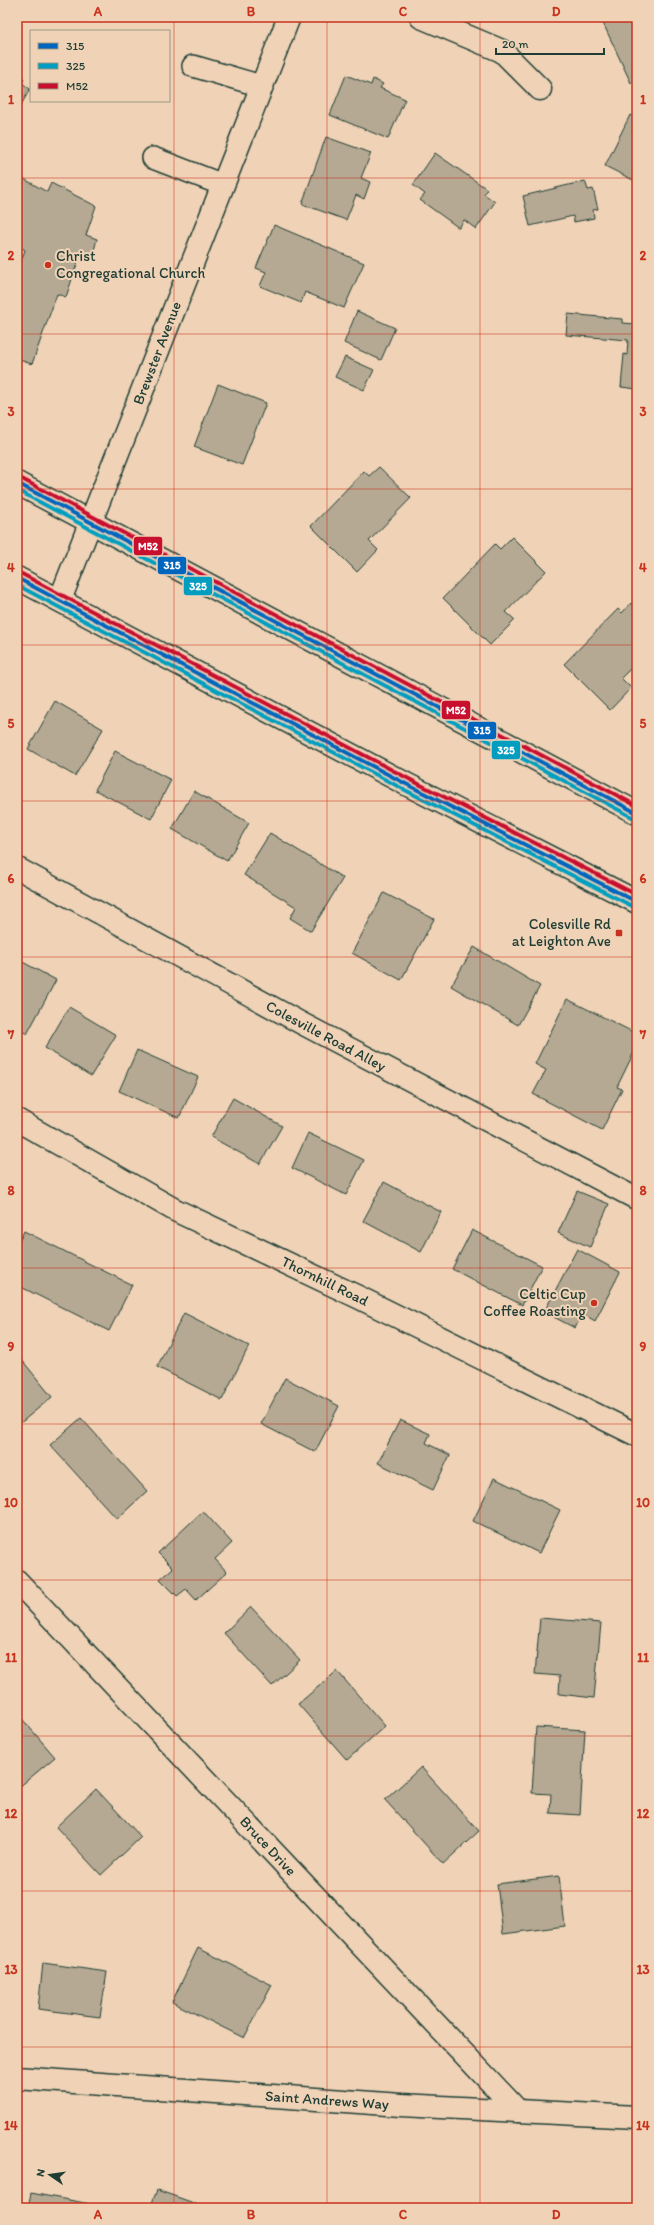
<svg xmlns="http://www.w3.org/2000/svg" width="654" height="2225" font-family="Itim,sans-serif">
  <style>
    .building { fill: #b5a993; stroke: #1f3d34 }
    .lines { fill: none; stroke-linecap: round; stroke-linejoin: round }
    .service-casing { stroke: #1f3d34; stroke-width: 24 }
    .minor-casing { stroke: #1f3d34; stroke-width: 25 }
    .trunk-casing { stroke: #1f3d34; stroke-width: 25 }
    .service { stroke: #f0d3b7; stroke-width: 21 }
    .minor { stroke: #f0d3b7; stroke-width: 22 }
    .trunk { stroke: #f0d3b7; stroke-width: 22 }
    .bus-1-casing { stroke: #f0d3b7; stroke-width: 7 }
    .bus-2-casing { stroke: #f0d3b7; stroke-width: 7 }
    .bus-3-casing { stroke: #f0d3b7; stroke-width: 7 }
    .bus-1 { stroke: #0065bd; stroke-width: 4 }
    .bus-2 { stroke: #039ebf; stroke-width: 4 }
    .bus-3 { stroke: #c8102e; stroke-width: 4 }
    .grid { fill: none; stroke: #c8321e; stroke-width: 1; stroke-opacity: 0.55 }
    .poi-dot { fill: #c8321e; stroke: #f0d3b7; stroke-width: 1.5 }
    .labels { text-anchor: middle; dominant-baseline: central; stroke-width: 4; stroke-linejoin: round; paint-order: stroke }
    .poi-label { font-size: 15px; fill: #1f3d34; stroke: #f0d3b7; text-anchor: end }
    .street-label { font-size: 15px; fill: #1f3d34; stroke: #f0d3b7 }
    .line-badge { stroke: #f0d3b7; stroke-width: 1.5 }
    .badge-label { font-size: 11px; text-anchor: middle; font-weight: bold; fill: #fff }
    .neatline { fill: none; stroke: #c8321e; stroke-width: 1.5 }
    .grid-label { font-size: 13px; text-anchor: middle; font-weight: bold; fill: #c8321e }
  </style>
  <rect width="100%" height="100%" fill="#f0d3b7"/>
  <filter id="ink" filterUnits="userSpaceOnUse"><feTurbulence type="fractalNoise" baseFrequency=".025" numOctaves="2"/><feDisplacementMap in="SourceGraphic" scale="8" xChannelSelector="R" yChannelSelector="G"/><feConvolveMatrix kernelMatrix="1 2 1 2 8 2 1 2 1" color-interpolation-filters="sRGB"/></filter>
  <g filter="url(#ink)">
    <g class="building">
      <path d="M615,17H637V80L631,83L603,23Z"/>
      <path d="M17,75L24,79L22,83L30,89L17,112Z"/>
      <path d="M346,75L371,85L373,79L383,84L380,88L405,99L388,139L330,115Z"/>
      <path d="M630,115L637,118V182L605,166Z"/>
      <path d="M326,137L371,153L361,178L370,182L364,199L356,195L346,220L302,204Z"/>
      <path d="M435,153L487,189L484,194L495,202L476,229L464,220L459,228L420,200L425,194L413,185Z"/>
      <path d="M17,175L47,192L51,183L96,206L86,235L97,239L92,258L80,255L66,297L57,294L32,364L17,359V272L25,250L17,245Z"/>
      <path d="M585,181L588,190L593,189L598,209L593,210L594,218L574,222L573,216L530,226L523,196Z"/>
      <path d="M274,225L364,263L344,308L305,292L301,303L260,286L266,272L256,268Z"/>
      <path d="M357,311L395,328L381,360L344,343Z"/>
      <path d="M568,314L622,319V323L637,324V389L621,387L624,354L627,355L628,340L566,335Z"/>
      <path d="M345,357L374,370L364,390L335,377Z"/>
      <path d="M218,384L266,403L242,465L194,447Z"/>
      <path d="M379,467L411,498L369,541L378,550L357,572L311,526L364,471L369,476Z"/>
      <path d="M512,537L546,571L506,612L515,620L490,645L443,598L495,544L500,549Z"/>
      <path d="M631,603L637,609V662L621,678L631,688L610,710L564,664L618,609L622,613Z"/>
      <path d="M17,698L21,700L17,708Z"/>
      <path d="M55,701L103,729L75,776L28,749Z"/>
      <path d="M115,751L171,780L151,819L95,790Z"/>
      <path d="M194,791L249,823L227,861L172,829Z"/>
      <path d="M270,833L343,878L311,931L290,918L296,907L244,875Z"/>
      <path d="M384,893L434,919L401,980L352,953Z"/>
      <path d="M474,947L540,986L518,1025L451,986Z"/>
      <path d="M17,959L56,980L27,1034L17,1028Z"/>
      <path d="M567,999L637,1034V1046L617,1087L622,1089L602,1130L533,1094L546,1070L535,1064Z"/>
      <path d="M69,1007L116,1035L91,1076L45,1048Z"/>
      <path d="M137,1050L198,1077L179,1118L119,1091Z"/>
      <path d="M233,1098L282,1126L260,1164L211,1137Z"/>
      <path d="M308,1133L364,1160L346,1195L292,1168Z"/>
      <path d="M384,1182L441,1212L421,1252L363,1221Z"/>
      <path d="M577,1191L609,1204L590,1247L558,1233Z"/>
      <path d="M472,1230L542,1266L522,1305L452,1269Z"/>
      <path d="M24,1231L132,1285L109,1331L17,1285V1246Z"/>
      <path d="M577,1249L620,1272L595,1321L583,1314L575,1328L544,1312Z"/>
      <path d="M184,1313L249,1346L222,1400L157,1367Z"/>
      <path d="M17,1354L52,1397L18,1425L17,1424Z"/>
      <path d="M285,1378L339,1406L315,1452L261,1424Z"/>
      <path d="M81,1418L147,1491L117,1519L50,1445Z"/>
      <path d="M400,1420L430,1434L426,1443L450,1455L433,1490L378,1463Z"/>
      <path d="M494,1478L560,1510L539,1553L473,1521Z"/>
      <path d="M203,1511L232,1543L215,1559L227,1572L196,1600L186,1589L177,1596L160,1579L173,1568L158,1553Z"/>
      <path d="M251,1607L300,1660L272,1686L224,1633Z"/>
      <path d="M540,1618L601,1623L594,1698L559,1694L560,1676L535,1674Z"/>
      <path d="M337,1671L385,1726L347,1760L298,1704Z"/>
      <path d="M17,1713L55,1757L18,1788L17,1787Z"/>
      <path d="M536,1727L585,1730L580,1815L550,1813L551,1794L532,1793Z"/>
      <path d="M421,1767L479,1831L443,1864L385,1800Z"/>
      <path d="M96,1789L141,1837L101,1875L56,1827Z"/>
      <path d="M559,1876L565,1926L503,1934L497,1884Z"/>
      <path d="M198,1948L272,1985L244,2038L172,2002Z"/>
      <path d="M43,1963L107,1972L100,2017L38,2009Z"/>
      <path d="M157,2190L208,2208H150Z"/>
      <path d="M31,2193L112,2208H28Z"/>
    </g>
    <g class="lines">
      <g class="service-casing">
        <g id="service">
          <path d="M193,66L261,86"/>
          <path d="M153,158L223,185"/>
          <path d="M17,868L301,1023L637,1199"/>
        </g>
      </g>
      <g class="minor-casing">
        <g id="minor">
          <path d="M421,17L502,51L540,89"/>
          <path d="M60,600L289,17"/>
          <path d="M17,1120L175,1210L358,1297L637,1435"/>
          <path d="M17,1581L518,2111"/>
          <path d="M17,2078L401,2105L637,2117"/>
        </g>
      </g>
      <g class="trunk-casing">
        <g id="trunk">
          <path d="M17,483L637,813"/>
          <path d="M17,578L408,785L637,902"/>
        </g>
      </g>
      <use href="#service" class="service"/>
      <use href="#minor" class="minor"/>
      <use href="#trunk" class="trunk"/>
      <g class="bus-1-casing">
        <g id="bus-1">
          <path d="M17,483L637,813"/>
          <path d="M17,578L408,785L637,902"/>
        </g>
      </g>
      <g class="bus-2-casing">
        <g id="bus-2">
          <path d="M17,490L634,818"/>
          <path d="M17,585L405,790L634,907"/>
        </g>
      </g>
      <g class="bus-3-casing">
        <g id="bus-3">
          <path d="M20,478L637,806"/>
          <path d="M20,573L411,780L637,895"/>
        </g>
      </g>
      <use href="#bus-1" class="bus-1"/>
      <use href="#bus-2" class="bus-2"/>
      <use href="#bus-3" class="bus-3"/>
    </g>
  </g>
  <path class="grid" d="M174,17V2208M327,17V2208M480,17V2208M17,178H637M17,334H637M17,489H637M17,645H637M17,801H637M17,957H637M17,1112H637M17,1268H637M17,1424H637M17,1580H637M17,1736H637M17,1891H637M17,2047H637"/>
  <g class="poi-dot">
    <circle cx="48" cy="265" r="4"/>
    <rect x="615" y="929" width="8" height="8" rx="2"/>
    <circle cx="594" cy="1303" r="4"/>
  </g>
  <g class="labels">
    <g class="poi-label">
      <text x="56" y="256" text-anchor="start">Christ<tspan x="56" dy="17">Congregational Church</tspan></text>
      <text x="611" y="924">Colesville Rd<tspan x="611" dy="17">at Leighton Ave</tspan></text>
      <text x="586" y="1294">Celtic Cup<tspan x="586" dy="17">Coffee Roasting</tspan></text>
    </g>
    <g class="street-label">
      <text transform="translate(157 353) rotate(-69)">Brewster Avenue</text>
      <text transform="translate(326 1036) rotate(28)">Colesville Road Alley</text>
      <text transform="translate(325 1281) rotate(26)">Thornhill Road</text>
      <text transform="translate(268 1846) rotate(47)">Bruce Drive</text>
      <text transform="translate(327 2100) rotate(4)">Saint Andrews Way</text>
    </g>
  </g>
  <g class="line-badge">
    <rect x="133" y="536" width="30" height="20" rx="4" fill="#c8102e"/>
    <rect x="157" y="556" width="30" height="19" rx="4" fill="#0065bd"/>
    <rect x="183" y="576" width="30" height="20" rx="4" fill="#039ebf"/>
    <rect x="441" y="700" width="30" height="20" rx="4" fill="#c8102e"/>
    <rect x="467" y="721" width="30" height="19" rx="4" fill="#0065bd"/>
    <rect x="491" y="740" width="30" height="20" rx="4" fill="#039ebf"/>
  </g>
  <g class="badge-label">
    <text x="148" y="550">M52</text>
    <text x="172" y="569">315</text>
    <text x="198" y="590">325</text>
    <text x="456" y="714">M52</text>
    <text x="482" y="734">315</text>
    <text x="506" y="754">325</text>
  </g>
  <rect width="654" height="2225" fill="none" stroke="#f0d3b7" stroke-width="44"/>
  <rect x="30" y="30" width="140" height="72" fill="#f0d3b7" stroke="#9c9783"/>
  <rect x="38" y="43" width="20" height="6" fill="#0065bd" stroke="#9c9783"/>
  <text x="66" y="50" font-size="12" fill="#1f3d34">315</text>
  <rect x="38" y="63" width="20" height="6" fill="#039ebf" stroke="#9c9783"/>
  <text x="66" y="70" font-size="12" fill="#1f3d34">325</text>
  <rect x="38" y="83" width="20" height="6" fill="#c8102e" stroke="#9c9783"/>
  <text x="66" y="90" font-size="12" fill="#1f3d34">M52</text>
  <g transform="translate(50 2175) rotate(283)" stroke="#f0d3b7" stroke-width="3" paint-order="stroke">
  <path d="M0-3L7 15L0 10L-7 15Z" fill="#1f3d34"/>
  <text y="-6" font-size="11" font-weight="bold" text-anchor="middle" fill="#1f3d34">N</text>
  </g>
  <path d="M496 48v6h108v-6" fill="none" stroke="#1f3d34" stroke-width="2"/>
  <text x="502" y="48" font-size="12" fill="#1f3d34" stroke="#f0d3b7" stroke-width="3" paint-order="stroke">20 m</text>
  <rect x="22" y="22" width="610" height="2181" class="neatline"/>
  <g class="grid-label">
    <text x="98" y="16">A</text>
    <text x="251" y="16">B</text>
    <text x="403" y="16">C</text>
    <text x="556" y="16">D</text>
    <text x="11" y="104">1</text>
    <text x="643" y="104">1</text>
    <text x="11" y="260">2</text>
    <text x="643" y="260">2</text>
    <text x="11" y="416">3</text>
    <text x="643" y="416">3</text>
    <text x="11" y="572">4</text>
    <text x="643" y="572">4</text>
    <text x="11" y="728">5</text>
    <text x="643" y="728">5</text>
    <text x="11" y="883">6</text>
    <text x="643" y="883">6</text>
    <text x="11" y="1039">7</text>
    <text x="643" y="1039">7</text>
    <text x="11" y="1195">8</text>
    <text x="643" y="1195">8</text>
    <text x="11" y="1351">9</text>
    <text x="643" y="1351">9</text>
    <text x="11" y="1507">10</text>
    <text x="643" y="1507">10</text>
    <text x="11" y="1662">11</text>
    <text x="643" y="1662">11</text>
    <text x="11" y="1818">12</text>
    <text x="643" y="1818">12</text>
    <text x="11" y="1974">13</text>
    <text x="643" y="1974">13</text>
    <text x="11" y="2130">14</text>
    <text x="643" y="2130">14</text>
    <text x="98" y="2219">A</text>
    <text x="251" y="2219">B</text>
    <text x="403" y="2219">C</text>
    <text x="556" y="2219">D</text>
  </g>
</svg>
